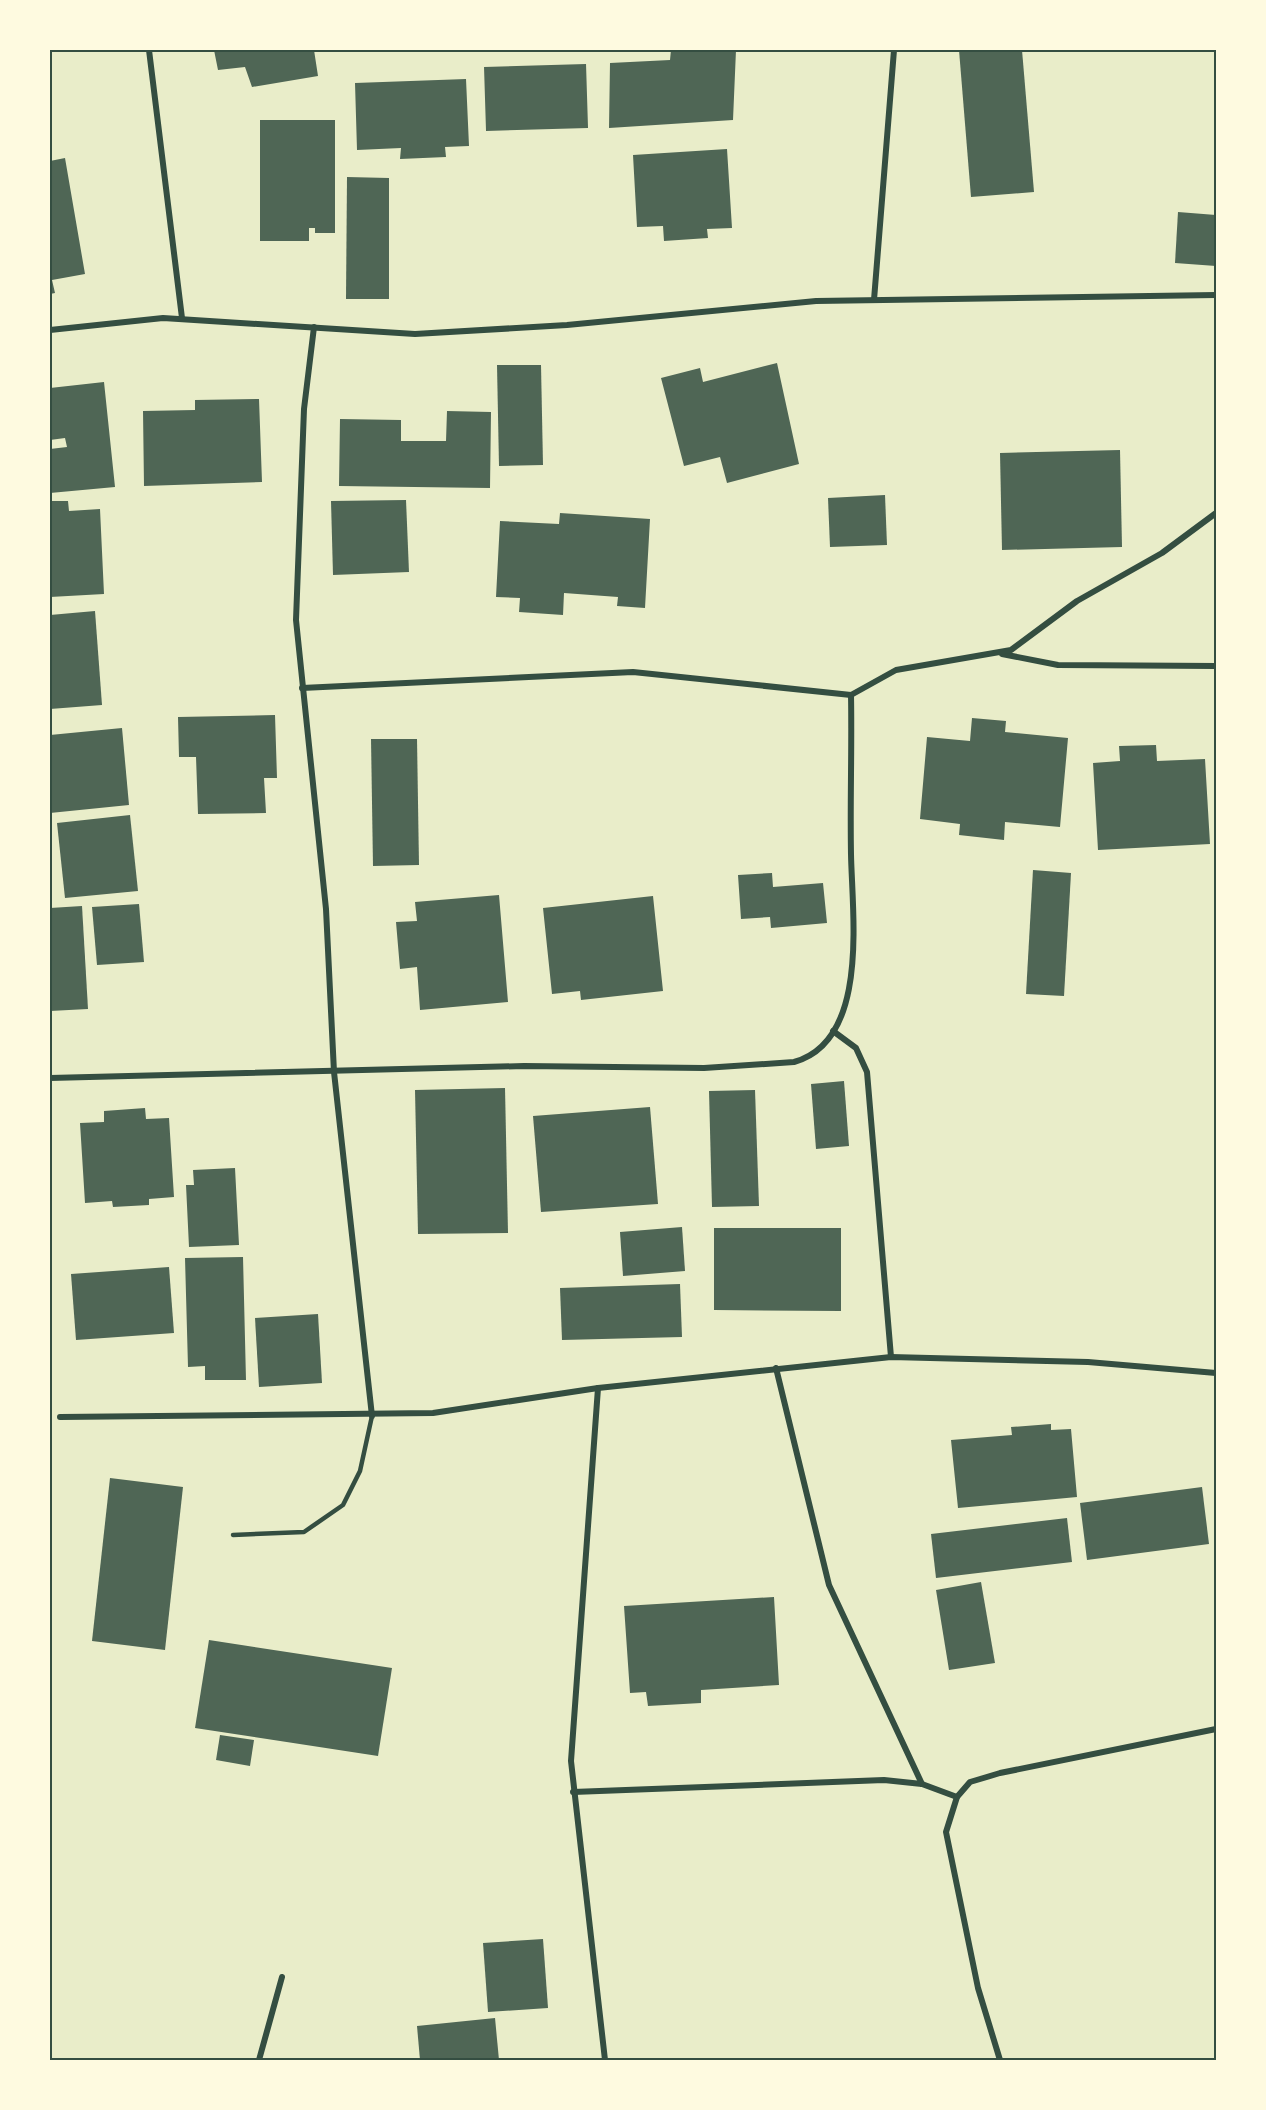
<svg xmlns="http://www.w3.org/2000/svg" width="1266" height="2110" font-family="Jost,sans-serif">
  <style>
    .building { fill: #4f6655 }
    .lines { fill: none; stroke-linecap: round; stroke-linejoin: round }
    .service { stroke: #344e41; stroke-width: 4.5 }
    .minor { stroke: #344e41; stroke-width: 6 }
    .neatline { fill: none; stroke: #344e41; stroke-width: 2 }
  </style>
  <rect width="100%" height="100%" fill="#e9edc9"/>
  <g class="building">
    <path d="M214,50H314L318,76L252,87L245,67L218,70Z"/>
    <path d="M671,50H736L733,120L609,128L610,63L670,60Z"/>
    <path d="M959,50H1022L1034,192L971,197Z"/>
    <path d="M586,64L588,128L486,131L484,67Z"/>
    <path d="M466,79L469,146L445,147L446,157L400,159L401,148L357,150L355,83Z"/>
    <path d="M260,120H335V233H315V228H309V241H260Z"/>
    <path d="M727,149L732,228L707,229L708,238L664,241L663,226L637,227L633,155Z"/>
    <path d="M65,158L85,274L52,280L55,293L50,294V161Z"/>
    <path d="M347,177L389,178V299H346Z"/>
    <path d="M1178,212L1216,215V266L1175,263Z"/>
    <path d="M777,363L799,464L727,483L720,457L684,466L661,378L700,368L703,382Z"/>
    <path d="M497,365H541L543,465L499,466Z"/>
    <path d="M104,382L115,487L50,493V449L67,447L65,438L50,440V388Z"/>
    <path d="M259,399L262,482L144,486L143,411L195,410V400Z"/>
    <path d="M447,411L491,412L490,488L339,486L340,419L401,420V441H446Z"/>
    <path d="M1120,450L1122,547L1002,550L1000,453Z"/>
    <path d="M885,495L887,545L830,547L828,498Z"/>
    <path d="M406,500L409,572L333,575L331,501Z"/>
    <path d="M50,501H68L69,511L100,509L104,594L50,597Z"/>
    <path d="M560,513L650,519L645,608L617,606L618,597L564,593L563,615L519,612L520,598L496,597L500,521L559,524Z"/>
    <path d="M95,611L102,705L50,709V615Z"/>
    <path d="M275,715L277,778H264L266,813L198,814L196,757H179L178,717Z"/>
    <path d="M972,718L1006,721L1005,732L1068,738L1060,827L1005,822L1004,840L959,835L960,824L920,819L927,737L970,741Z"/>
    <path d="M122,728L129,805L50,813V735Z"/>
    <path d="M371,739H417L419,865L373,866Z"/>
    <path d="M1156,745L1157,761L1205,759L1210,844L1098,850L1093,763L1120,761L1119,746Z"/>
    <path d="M130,815L138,891L65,898L57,823Z"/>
    <path d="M1033,870L1071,873L1064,996L1026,994Z"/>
    <path d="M772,873L773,887L823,883L827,923L771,928L770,917L741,919L738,875Z"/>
    <path d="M499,895L508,1002L420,1010L417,967L400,969L396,922L417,921L415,902Z"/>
    <path d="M653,896L663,991L581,1000L580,991L552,994L543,908Z"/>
    <path d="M139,904L144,962L97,965L92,907Z"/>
    <path d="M82,906L88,1009L50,1011V908Z"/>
    <path d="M844,1081L849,1146L816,1149L811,1084Z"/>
    <path d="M505,1088L508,1233L418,1234L415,1090Z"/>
    <path d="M755,1090L759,1206L712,1207L709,1091Z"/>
    <path d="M650,1107L658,1204L541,1212L533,1116Z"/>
    <path d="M145,1108L146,1119L169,1118L174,1197L149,1199V1205L113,1207L112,1201L85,1203L80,1123L104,1122V1111Z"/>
    <path d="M235,1168L239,1245L189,1247L186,1185H194L193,1170Z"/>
    <path d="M682,1227L685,1271L623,1276L620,1232Z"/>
    <path d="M714,1228H841V1311L714,1310Z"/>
    <path d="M243,1257L246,1380H205V1366L188,1367L185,1258Z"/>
    <path d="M169,1267L174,1333L76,1340L71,1274Z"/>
    <path d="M680,1284L682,1337L562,1340L560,1288Z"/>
    <path d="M318,1314L322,1383L259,1387L255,1318Z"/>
    <path d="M1051,1424V1430L1071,1429L1077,1497L958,1508L951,1440L1012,1435L1011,1427Z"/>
    <path d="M110,1478L183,1487L165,1650L92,1641Z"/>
    <path d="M1202,1487L1209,1544L1087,1560L1080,1503Z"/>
    <path d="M1067,1518L1072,1562L936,1578L931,1534Z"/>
    <path d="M981,1582L995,1663L949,1670L936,1590Z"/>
    <path d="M774,1597L779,1685L701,1690V1703L648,1706L646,1692L630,1693L624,1606Z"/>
    <path d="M209,1640L392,1668L378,1756L195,1728Z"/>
    <path d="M220,1735L254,1740L250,1766L216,1760Z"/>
    <path d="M543,1939L548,2008L488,2012L483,1943Z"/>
    <path d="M495,2018L499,2060H420L417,2026Z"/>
  </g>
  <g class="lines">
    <path class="service" d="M233,1535L304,1532L343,1505L360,1471L372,1416"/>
    <g class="minor">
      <path d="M149,50L182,318"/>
      <path d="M874,300L894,50"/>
      <path d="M314,327L304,409L296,620L326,909L334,1072L372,1416"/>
      <path d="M50,330L163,318L415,334L567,325L816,301L1216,295"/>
      <path d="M1002,654L1058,665L1216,666"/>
      <path d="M302,688L633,672L851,695L896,670L1011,650L1077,601L1162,553L1216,513"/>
      <path d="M833,1031L856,1048L867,1072L891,1357"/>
      <path d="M50,1078L524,1066L704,1068L794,1062C870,1041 852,914 851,854C850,801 852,748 851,695"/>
      <path d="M776,1368L829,1585L922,1784"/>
      <path d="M598,1388L571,1761L605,2060"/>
      <path d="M60,1417L433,1413L598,1388L891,1357L1088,1362L1216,1373"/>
      <path d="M573,1792L884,1780L922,1784L957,1797"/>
      <path d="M259,2060L282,1977"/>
      <path d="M1000,2060L978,1988L946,1832L957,1797L970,1782L1000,1773L1216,1729"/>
    </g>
  </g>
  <rect width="1266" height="2110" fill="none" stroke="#fefae0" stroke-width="102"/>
  <rect x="51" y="51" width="1164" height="2008" class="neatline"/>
</svg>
